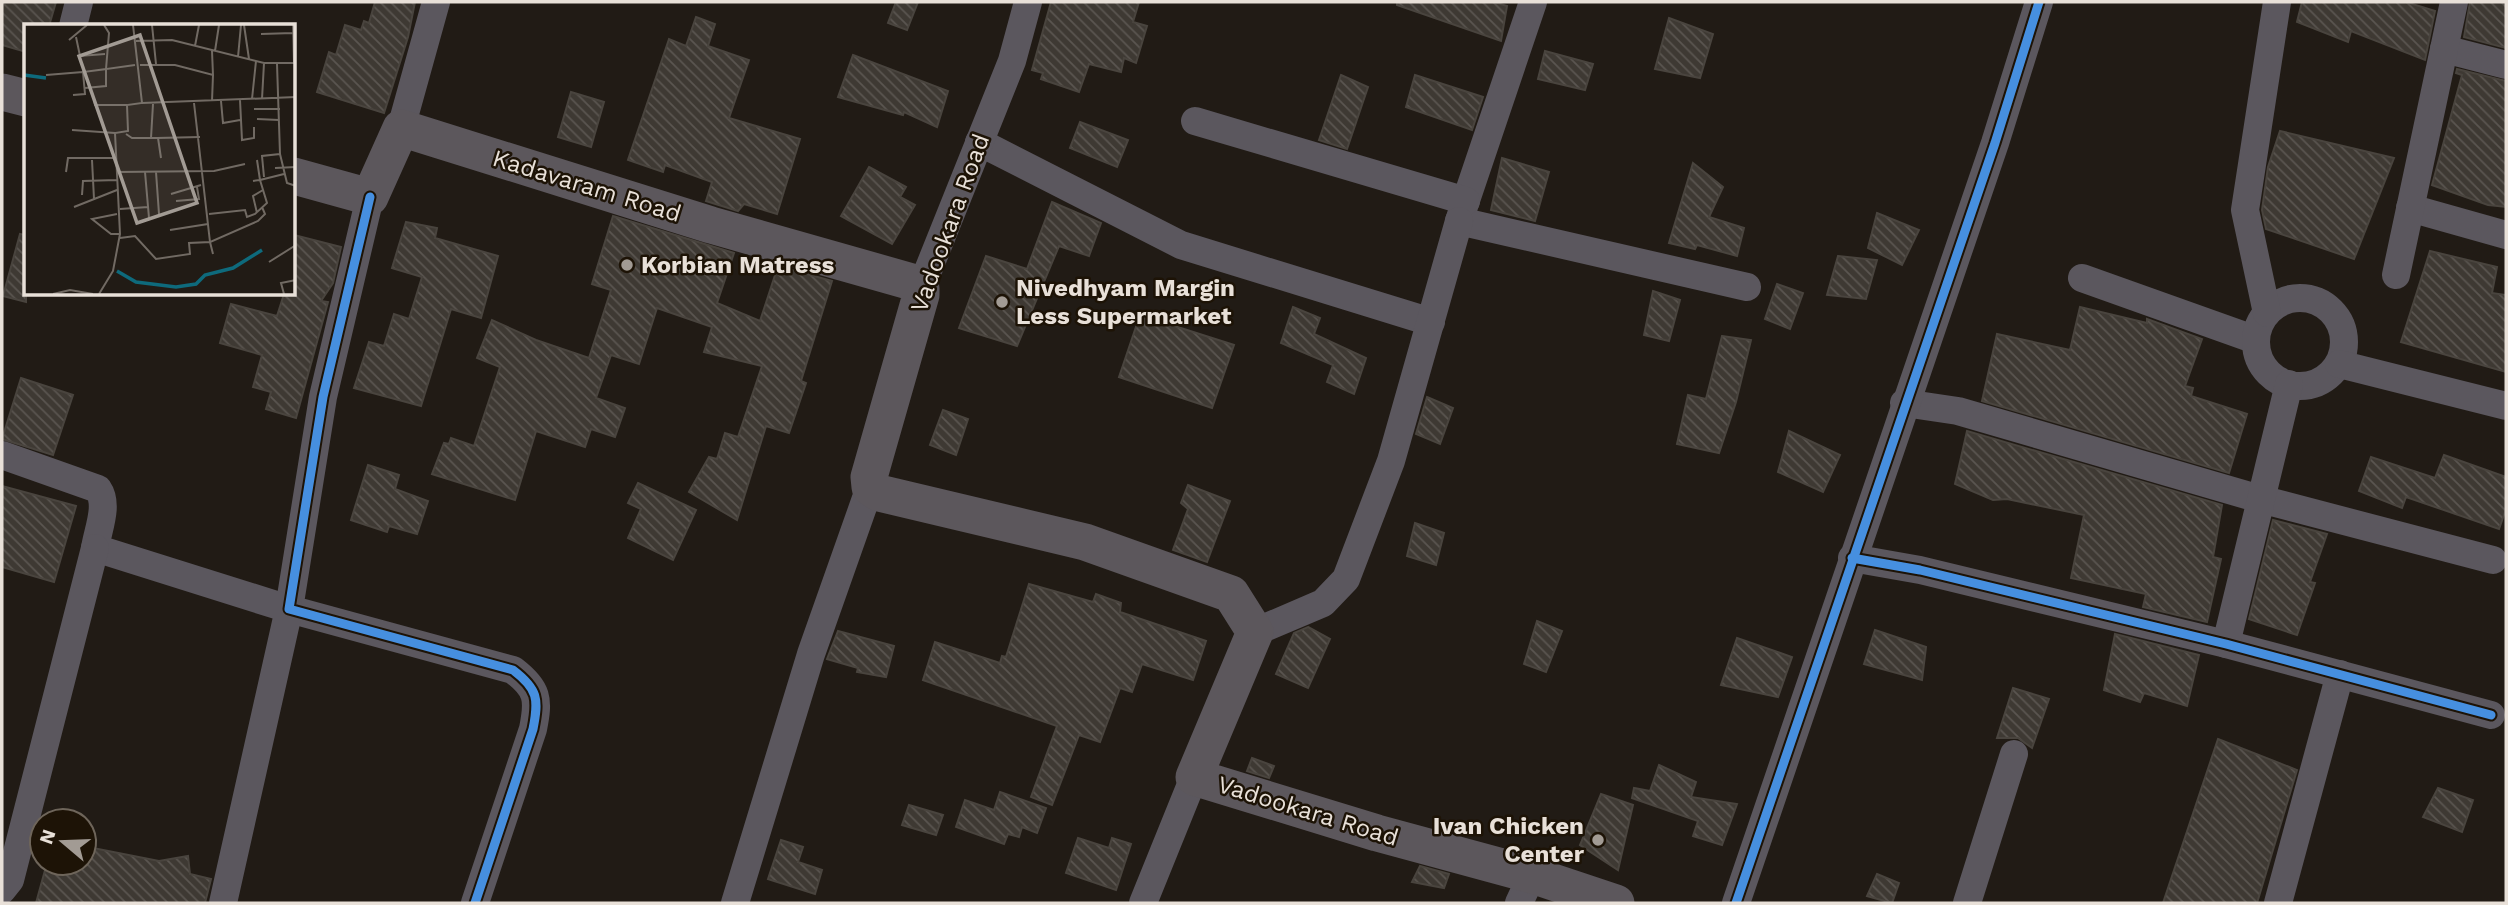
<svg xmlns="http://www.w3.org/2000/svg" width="2508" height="905" font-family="'Work Sans',sans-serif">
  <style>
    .building { fill: url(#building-back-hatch); stroke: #49443e; stroke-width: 2 }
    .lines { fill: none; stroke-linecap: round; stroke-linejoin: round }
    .minor { stroke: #5b575e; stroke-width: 28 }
    .major { stroke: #5c575c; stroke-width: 37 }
    .cycleway-casing { stroke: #1d1306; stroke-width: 13 }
    .cycleway { stroke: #468fdf; stroke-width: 9 }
    .poi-dot { fill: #a29b94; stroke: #1d1306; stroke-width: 2.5 }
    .labels { text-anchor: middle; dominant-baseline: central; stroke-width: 5; stroke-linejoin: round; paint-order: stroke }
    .street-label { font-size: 24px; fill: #e8e0d8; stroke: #1d1306 }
    .poi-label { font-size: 24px; font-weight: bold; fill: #e8e0d8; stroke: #1d1306; text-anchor: start }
    .inset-river { fill: none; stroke: #0e6a7c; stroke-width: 3.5 }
    .inset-road { fill: none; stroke: #716a63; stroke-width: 2 }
    .view { fill: #a29b94; fill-opacity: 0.15; stroke: #a29b94; stroke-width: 3.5 }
    .inset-edge { fill: none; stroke: #e8e0d8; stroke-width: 3.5 }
  </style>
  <defs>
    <pattern id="building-back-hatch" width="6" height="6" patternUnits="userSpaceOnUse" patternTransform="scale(1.75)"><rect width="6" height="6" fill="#3e3933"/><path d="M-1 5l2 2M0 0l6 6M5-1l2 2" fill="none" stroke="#5a5550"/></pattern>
  </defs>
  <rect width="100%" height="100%" fill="#211b15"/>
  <g class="building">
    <path d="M2,2H56L49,26H26V52L2,45Z"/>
    <path d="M375,2H415L408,37L384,113L317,92L329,52L336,55L345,25L361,30L364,21L369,23Z"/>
    <path d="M896,2H918L907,30L888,23Z"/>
    <path d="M1051,2H1139L1133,22L1147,26L1136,63L1124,58L1121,72L1089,64L1079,92L1041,79L1043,73L1032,70Z"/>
    <path d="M1397,2H1494L1507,6L1501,41L1397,5Z"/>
    <path d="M2302,2H2406L2435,11L2425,60L2351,31L2348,42L2297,22Z"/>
    <path d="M2470,2H2506V48L2464,37Z"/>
    <path d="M696,17L715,24L708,46L749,60L729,118L800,139L777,214L744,204L738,211L706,201L712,182L665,165L663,172L628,160L669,39L686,46Z"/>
    <path d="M1669,18L1713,34L1700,78L1655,69Z"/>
    <path d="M1545,51L1593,64L1585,90L1538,79Z"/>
    <path d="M853,55L948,91L937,127L904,112L903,115L838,97Z"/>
    <path d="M2457,69L2506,81V207L2488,205L2432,185L2462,75L2456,73Z"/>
    <path d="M1341,75L1368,87L1347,149L1319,140Z"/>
    <path d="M1415,75L1483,97L1472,130L1406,107Z"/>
    <path d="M571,92L604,102L591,147L558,137Z"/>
    <path d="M1080,122L1128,140L1117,167L1070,148Z"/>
    <path d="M2280,131L2394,158L2354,259L2266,229L2262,210L2268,167Z"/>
    <path d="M1502,158L1549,172L1535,221L1491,210Z"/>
    <path d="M1693,163L1723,187L1709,217L1744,228L1737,256L1697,245L1695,249L1669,243Z"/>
    <path d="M869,167L906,187L900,197L915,205L892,244L841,216Z"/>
    <path d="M1052,202L1101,223L1089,256L1059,246L1017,346L959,328L986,256L1027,269Z"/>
    <path d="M1877,213L1919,230L1902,265L1868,248Z"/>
    <path d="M613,216L734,253L717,303L760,321L778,266L832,281L801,381L806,383L789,433L766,426L737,520L689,492L709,457L717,459L725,433L738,437L762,366L704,352L712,327L657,308L639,364L611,355L596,398L625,408L615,437L591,429L585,447L536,431L515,500L432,474L444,443L449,444L451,438L474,446L500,367L477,358L492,320L536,340L589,358L611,290L592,284Z"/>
    <path d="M406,222L437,228L435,238L498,256L481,318L451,309L421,406L354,388L369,342L384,346L394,314L409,319L422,277L392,268Z"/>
    <path d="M20,234L26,235V302L3,296Z"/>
    <path d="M294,235L341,247L333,283L321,301L328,302L296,418L266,409L271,392L253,387L262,355L220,343L231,304L277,316L284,294H294Z"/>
    <path d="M2430,251L2497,267L2492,293L2506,295V372L2401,342Z"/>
    <path d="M1838,256L1877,260L1866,299L1827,295Z"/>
    <path d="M1777,284L1803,293L1790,329L1765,319Z"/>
    <path d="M1653,291L1680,300L1669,341L1644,335Z"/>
    <path d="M1293,307L1320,318L1314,334L1366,358L1354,394L1327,382L1333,365L1281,343Z"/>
    <path d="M2080,307L2147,323V319L2202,339L2185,386L2193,388L2191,396L2247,414L2229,473L1982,401L1997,334L2070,350Z"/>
    <path d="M1140,315L1234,345L1212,408L1119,377Z"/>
    <path d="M1722,336L1751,340L1736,402L1719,453L1677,444L1688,395L1706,399Z"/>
    <path d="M21,378L73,395L53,455L2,439Z"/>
    <path d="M1427,397L1453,408L1440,444L1416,434Z"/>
    <path d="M943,410L968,419L956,455L930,445Z"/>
    <path d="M1789,431L1840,455L1823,492L1778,472Z"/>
    <path d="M1967,431L2222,505L2213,557L2221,559L2207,622L2143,607L2146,594L2071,578L2084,515L2007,499L1993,500L1955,484Z"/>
    <path d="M2444,455L2506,477V509L2499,529L2406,497L2402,508L2359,491L2371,457L2435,478Z"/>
    <path d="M368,465L399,475L395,489L428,501L417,534L389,526L387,532L351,520Z"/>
    <path d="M638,483L696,510L673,560L628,538L641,509L628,503Z"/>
    <path d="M1188,485L1230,501L1207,562L1173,550L1188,509L1181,503Z"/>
    <path d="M2,486L76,506L54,582L2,567Z"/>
    <path d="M2273,520L2327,534L2310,582L2315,583L2297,635L2249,619Z"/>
    <path d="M1415,523L1444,533L1436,565L1407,556Z"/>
    <path d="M1029,584L1093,602L1096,594L1121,603L1120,612L1206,641L1193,680L1142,664L1132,692L1120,688L1100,742L1079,735L1052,805L1031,797L1057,726L923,680L935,642L1000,663L1002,656L1006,657Z"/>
    <path d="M1537,621L1562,631L1546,672L1524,664Z"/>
    <path d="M1308,627L1330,639L1308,688L1276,674L1294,633Z"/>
    <path d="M1875,630L1926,647L1922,680L1864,664Z"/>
    <path d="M838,631L894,646L886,677L857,672L858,668L827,659Z"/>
    <path d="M2115,634L2199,655L2187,706L2144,693L2140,702L2104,690Z"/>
    <path d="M1737,638L1792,657L1778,697L1721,685Z"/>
    <path d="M2013,688L2049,699L2032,748L2018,738H1997Z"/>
    <path d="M2218,739L2297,770L2257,903H2163Z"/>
    <path d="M1252,758L1274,766L1269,778L1247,771Z"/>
    <path d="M1659,765L1696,782L1691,797L1737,804L1722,845L1693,836L1698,821L1632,798L1634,788L1650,791Z"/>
    <path d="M2438,788L2473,800L2462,832L2423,817Z"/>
    <path d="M1000,792L1046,808L1037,833L1022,827L1019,837L1008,834L1004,844L956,827L965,800L994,810Z"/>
    <path d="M1601,794L1633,805L1618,870L1580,845Z"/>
    <path d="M909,805L943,815L936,835L902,825Z"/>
    <path d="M1078,838L1109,848L1112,838L1131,844L1116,890L1066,873Z"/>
    <path d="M781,840L803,847L798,862L822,870L815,894L768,879Z"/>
    <path d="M93,848L159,861L188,856L190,874L211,879L205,903H36L47,863H84V852Z"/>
    <path d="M1420,866L1449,874L1444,888L1412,882Z"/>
    <path d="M1877,874L1899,883L1892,903L1867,896Z"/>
  </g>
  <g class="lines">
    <g class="minor">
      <path d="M1533,2L1459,221L1747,287"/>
      <path d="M73,26L79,2"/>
      <path d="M2444,49L2506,65"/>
      <path d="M1195,121L1466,201"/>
      <path d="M401,128L436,2"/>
      <path d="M979,142L1181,245L1431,322"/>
      <path d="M370,197L323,397L289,609L513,670C538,689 539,699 533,729L475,903"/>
      <path d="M2410,208L2506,235"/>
      <path d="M2396,275L2454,2"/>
      <path d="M2082,278L2256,340"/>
      <path d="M921,288L1012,61L1028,2"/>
      <circle cx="2300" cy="342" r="44"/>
      <path d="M2267,313L2245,210L2277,2"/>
      <path d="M2339,364L2506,406"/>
      <path d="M1904,403L1958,411L2260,499L2493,560"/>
      <path d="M2,455L98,489C109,505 98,529 95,548L289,609L223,903"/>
      <path d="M1852,558L1920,570L2226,644L2491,715"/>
      <path d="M1255,632L1323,603L1346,579L1391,461L1459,221"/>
      <path d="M2226,644L2289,384"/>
      <path d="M2,890L10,880L95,548"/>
      <path d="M735,903L811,654L870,487"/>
      <path d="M1143,903L1194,777"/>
      <path d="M1519,903L1532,875"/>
      <path d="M1736,903L1995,143L2039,2"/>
      <path d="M1967,903L2014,754"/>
      <path d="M2278,903L2340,674"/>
    </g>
    <g class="major">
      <path d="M2,92L26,98"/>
      <path d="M294,176L370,197L401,128L711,225L912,282L921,288V295L869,477L870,487L879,493L1085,542L1231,594L1255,632L1194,777L1377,833L1532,875L1616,903"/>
    </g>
    <g class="cycleway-casing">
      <g id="cycleway">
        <path d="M370,197L323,397L289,609L513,670C538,689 539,699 533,729L475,903"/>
        <path d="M1852,558L1920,570L2226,644L2491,715"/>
        <path d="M1736,903L1995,143L2039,2"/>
      </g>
    </g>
    <use href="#cycleway" class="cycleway"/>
  </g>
  <g class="poi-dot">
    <circle cx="627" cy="265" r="7"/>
    <circle cx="1002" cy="302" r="7"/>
    <circle cx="1598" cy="840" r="7"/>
  </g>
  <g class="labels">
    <g class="street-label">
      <text transform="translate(587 186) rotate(17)">Kadavaram Road</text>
      <text transform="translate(950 223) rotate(-70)">Vadookara Road</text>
      <text transform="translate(1308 811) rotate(17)">Vadookara Road</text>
    </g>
    <g class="poi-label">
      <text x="641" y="265">Korbian Matress</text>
      <text x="1016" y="288">Nivedhyam Margin<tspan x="1016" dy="28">Less Supermarket</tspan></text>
      <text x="1584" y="826" text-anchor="end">Ivan Chicken<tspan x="1584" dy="28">Center</tspan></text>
    </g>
  </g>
  <g transform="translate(24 24)">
    <rect width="271" height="271" fill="#211b15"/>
    <path class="inset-river" d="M0,51L22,54M93,247L112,258L152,263L172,260L181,251L209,244L238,226"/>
    <path class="inset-road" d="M128,1L132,40M220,1L225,35M269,1L270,39M237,10L269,9M52,13L56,32L81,30M45,16L63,1M112,17L148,16L240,39H272M171,22L175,1M191,27L195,1M214,33L217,1M253,40L256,130L263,159L272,162M116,41H151L189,51L188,27M22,51L59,48M61,64L82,62V45L111,41M49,71L61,70L59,48L82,45L85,9L80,1M70,75L71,81H103M228,75L232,37M238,75L240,39M216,76L218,116L230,114V103M188,77L189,51M197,77L199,99L216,96M118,79L272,73M230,85H256M233,95L255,96M48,106L91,109M102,110L108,114H134M127,114L129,80M137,134L134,114L176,113M68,136L70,175M251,144L272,143M42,148L44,134H92M93,148L190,147L221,140M121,148L125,194M132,148L135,190M240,153L238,132L256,130M229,157L236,156L233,136M147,170L177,161M58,171L59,157L93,156M152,177L175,175L173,163M50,183L93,166M96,185L124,183M233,189L229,172L239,166M93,190L68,195L87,210H95M185,190L221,186L223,193L231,190L243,179L236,156L260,150M146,206L184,200M96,214L111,212L132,235L166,230L165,219L186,218L170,79M189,230L186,218L234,197L241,190L238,183M245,238L272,221M29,270L46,266L69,270M75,270L89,247L96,210L91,109L104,107L103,81L118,79L109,1M260,270L257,259L272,256"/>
    <path class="view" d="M116,11L173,179L113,199L55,32Z"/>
    <rect width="271" height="271" class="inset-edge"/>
  </g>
  <rect width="2508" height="905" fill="none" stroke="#e8e0d8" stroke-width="7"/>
  <g transform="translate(63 842) rotate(289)"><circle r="33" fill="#1d1306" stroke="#6e655a" stroke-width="2"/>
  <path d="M0-5L12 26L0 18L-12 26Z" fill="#a29b94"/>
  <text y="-10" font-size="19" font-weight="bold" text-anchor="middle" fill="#e8e0d8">N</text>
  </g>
</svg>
